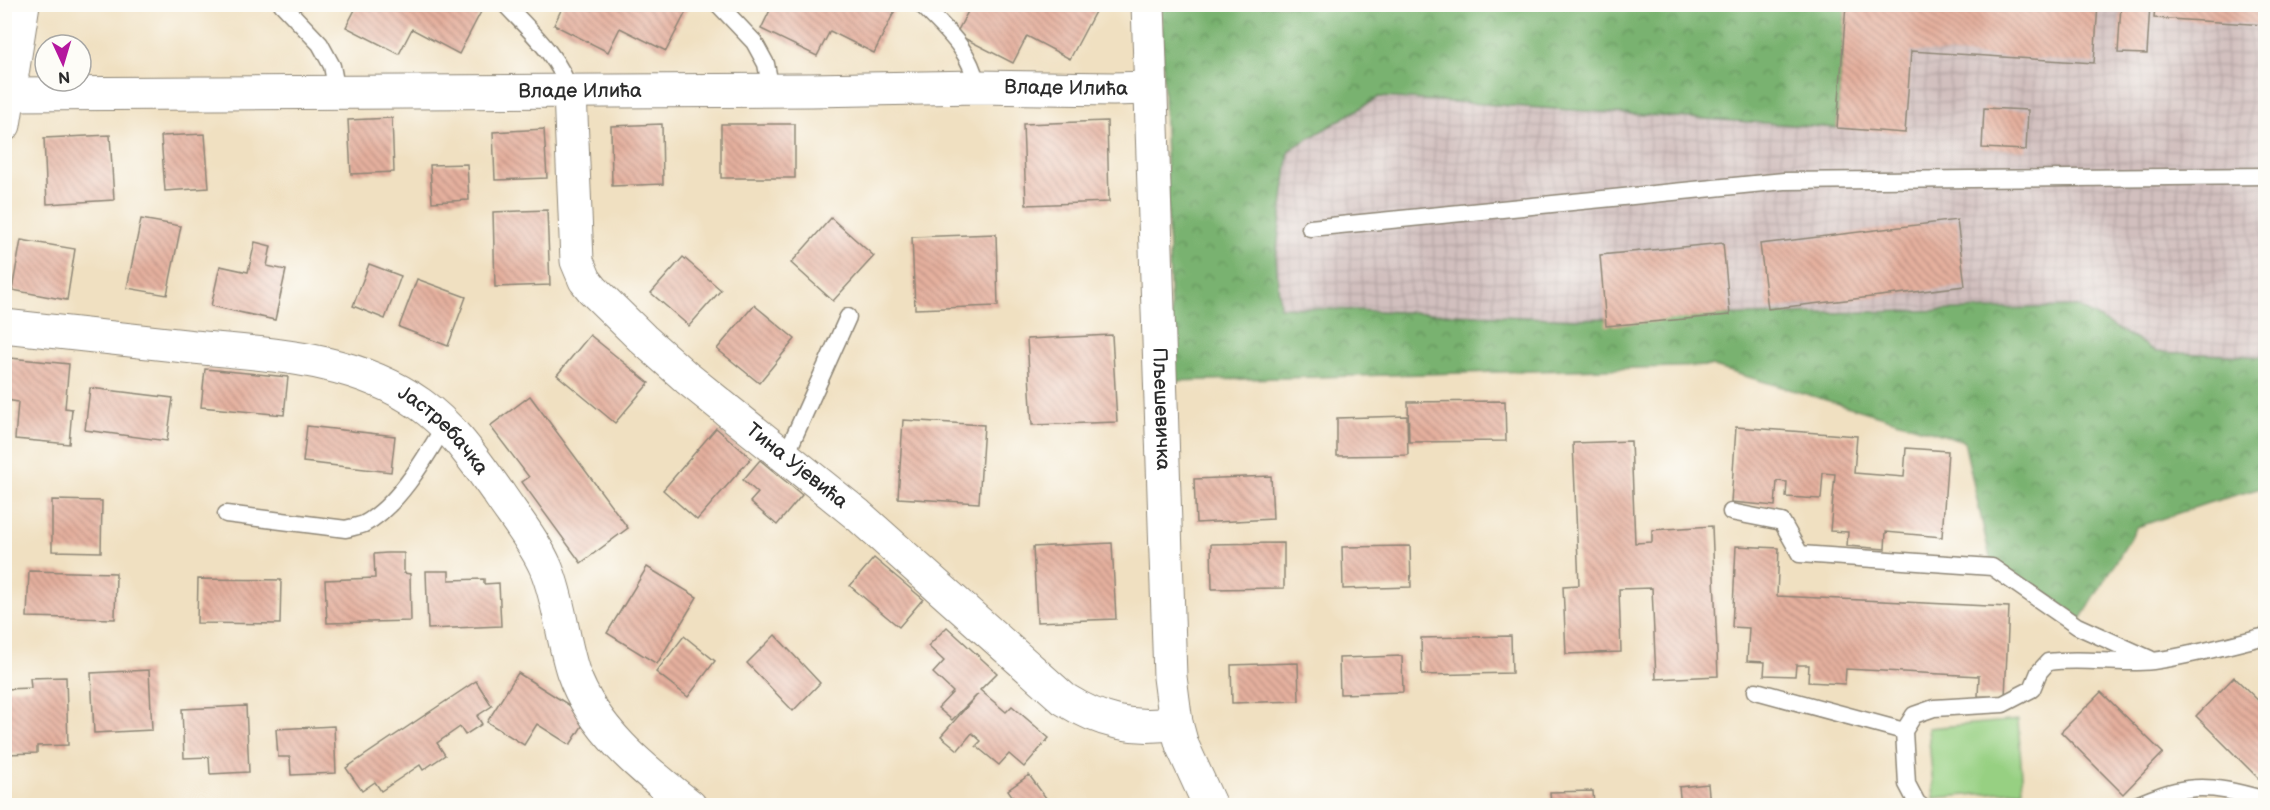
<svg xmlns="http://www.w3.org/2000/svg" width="2270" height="810" font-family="'Balsamiq Sans',sans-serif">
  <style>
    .industrial { fill: url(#industrial-grid) }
    .forest { fill: url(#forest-crowns); stroke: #526e4e; stroke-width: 1.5 }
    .pitch { fill: #97d082; stroke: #617e56; stroke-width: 1.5 }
    .building { fill: url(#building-back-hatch) }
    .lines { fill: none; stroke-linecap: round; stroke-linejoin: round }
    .lane-casing { stroke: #8e8676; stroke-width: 19 }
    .street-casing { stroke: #8e8676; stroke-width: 35 }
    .lane { stroke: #fff; stroke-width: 16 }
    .street { stroke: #fff; stroke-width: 33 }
    .labels { text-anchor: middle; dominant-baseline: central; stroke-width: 4.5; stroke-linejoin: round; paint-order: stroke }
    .street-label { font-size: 20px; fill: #2b2b2b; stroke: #fdfcf7 }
  </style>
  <defs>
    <pattern id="industrial-grid" width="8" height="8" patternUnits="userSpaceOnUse" patternTransform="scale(1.5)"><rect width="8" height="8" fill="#d1bfbe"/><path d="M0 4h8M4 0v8" fill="none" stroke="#b4a4a3"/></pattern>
    <pattern id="forest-crowns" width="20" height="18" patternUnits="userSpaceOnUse" patternTransform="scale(1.5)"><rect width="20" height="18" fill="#79b270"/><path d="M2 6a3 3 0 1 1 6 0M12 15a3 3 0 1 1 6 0" fill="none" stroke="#63915c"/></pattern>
    <pattern id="building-back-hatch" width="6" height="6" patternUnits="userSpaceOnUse" patternTransform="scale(1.5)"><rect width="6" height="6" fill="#e5b09e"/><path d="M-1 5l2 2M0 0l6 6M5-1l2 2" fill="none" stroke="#ba8f81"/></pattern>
  </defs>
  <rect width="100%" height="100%" fill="#fdfcf7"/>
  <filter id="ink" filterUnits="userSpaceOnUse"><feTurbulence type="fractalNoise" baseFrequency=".0167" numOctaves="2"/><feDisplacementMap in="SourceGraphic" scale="12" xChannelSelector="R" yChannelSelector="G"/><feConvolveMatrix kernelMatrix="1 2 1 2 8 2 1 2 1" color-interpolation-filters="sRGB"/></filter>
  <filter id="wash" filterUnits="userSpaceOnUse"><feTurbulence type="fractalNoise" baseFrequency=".008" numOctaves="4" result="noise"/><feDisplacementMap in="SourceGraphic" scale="24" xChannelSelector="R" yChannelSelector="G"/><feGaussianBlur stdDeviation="1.35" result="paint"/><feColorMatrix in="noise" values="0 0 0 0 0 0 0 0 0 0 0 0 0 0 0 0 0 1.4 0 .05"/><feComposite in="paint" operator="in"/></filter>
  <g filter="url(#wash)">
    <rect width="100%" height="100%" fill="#f0e0c1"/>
    <path class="industrial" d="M1278,5H2265V414L2079,342L1253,338Z"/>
    <path class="forest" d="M1161,5H1846L1837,128L1379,97L1289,150L1276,258L1280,307L1577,319L2079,307L2157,352L2265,357V487L2208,503L2137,527L2077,626L1992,567L1964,441L1711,366L1173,381Z"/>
    <path class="pitch" d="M2018,720L2023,790L1934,798L1928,728Z"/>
    <g id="blocks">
      <g class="building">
        <path d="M358,4H485L459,54L412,29L399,54L346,27Z"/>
        <path d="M564,4H690L666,51L620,28L608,52L554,25Z"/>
        <path d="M773,4H898L874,53L830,31L817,56L761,29Z"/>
        <path d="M972,4H1027L1030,6L1031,4L1098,6L1070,59L1027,36L1013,63L956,34Z"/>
        <path d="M1846,4H2098L2094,63L1911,51L1905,133L1837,128Z"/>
        <path d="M2121,4H2150L2147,54L2118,53Z"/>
        <path d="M2155,4H2266V25L2154,18Z"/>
        <path d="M1984,108L2028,110L2026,150L1982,148Z"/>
        <path d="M392,118L394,172L351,174L348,120Z"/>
        <path d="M1107,121L1109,202L1026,205L1023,124Z"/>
        <path d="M662,124L663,184L612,186L611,126Z"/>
        <rect x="721" y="124" width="74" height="54"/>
        <path d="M544,129L547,178L495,180L493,132Z"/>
        <path d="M205,134L209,188L165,191L161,136Z"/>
        <path d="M110,135L114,200L47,204L44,138Z"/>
        <path d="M467,164L469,200L432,202L430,165Z"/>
        <path d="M547,210L550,285L495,287L493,212Z"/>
        <path d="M831,218L874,256L833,301L791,263Z"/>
        <path d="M141,219L181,226L167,295L127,288Z"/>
        <path d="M1957,220L1965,286L1768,309L1760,244Z"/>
        <path d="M996,234L998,306L915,309L912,237Z"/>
        <path d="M21,240L75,249L67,300L12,290Z"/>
        <path d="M255,242L271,246L267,266L286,270L275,320L211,306L220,266L248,272Z"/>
        <path d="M1723,243L1730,315L1606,326L1600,255Z"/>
        <path d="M683,257L721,290L689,326L651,293Z"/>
        <path d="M369,264L401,276L385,319L353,306Z"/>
        <path d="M417,279L466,297L448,346L399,327Z"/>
        <path d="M754,305L795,339L759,383L717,349Z"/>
        <path d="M590,335L649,383L615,423L557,375Z"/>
        <path d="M1112,335L1117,422L1032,425L1027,339Z"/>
        <path d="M10,358L69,364L65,408L72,409L69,444L15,439L18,402L6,400Z"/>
        <path d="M205,369L288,377L284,415L201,407Z"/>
        <path d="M90,388L173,398L167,441L85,430Z"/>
        <path d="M530,396L628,528L581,563L522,482L529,477L490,426Z"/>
        <path d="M1505,401L1506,441L1409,442L1408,402Z"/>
        <path d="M1407,416L1408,455L1337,456V418Z"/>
        <path d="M903,420L984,425L979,503L898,498Z"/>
        <path d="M307,426L395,436L391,472L303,462Z"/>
        <path d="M1736,427L1857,436L1854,473L1904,477L1906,448L1948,451L1942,537L1886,532L1885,549L1847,546L1848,532L1830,531L1835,474L1823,473L1821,499L1786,497L1787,482L1777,481L1775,506L1731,502Z"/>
        <path d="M716,428L751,458L697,520L663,490Z"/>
        <path d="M1631,441L1635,543L1652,542V530L1712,526L1718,676L1656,679L1652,588L1619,589L1621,652L1566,654L1563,586L1579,585L1573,443Z"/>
        <path d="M760,460L802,495L777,525L750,502L758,493L743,480Z"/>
        <path d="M1271,476L1273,519L1196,523L1194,479Z"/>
        <path d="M52,500L102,501L101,552L52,551Z"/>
        <path d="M1112,543L1116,619L1037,622L1033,547Z"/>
        <path d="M1284,543V588L1212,589L1211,544Z"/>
        <path d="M1410,546L1411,587L1343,589L1342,547Z"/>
        <path d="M1736,546L1779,548L1777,596L2009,607L2005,697L1978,696L1979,676L1846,669L1845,684L1808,682L1809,665H1796L1795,676L1764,675L1765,662L1747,661L1749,628L1732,627Z"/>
        <path d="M387,553H404V573L410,574L411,621L327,623L325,580L375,578L374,554Z"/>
        <path d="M874,558L923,599L899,627L850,586Z"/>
        <path d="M647,567L697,597L657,664L607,633Z"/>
        <path d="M29,571L116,573L115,619L27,617Z"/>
        <path d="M426,571H449V580L484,579V584L499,583L501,626L428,629Z"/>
        <path d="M198,579L281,580L280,624L197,623Z"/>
        <path d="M947,627L997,673L980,690L1006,712L1012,706L1049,738L1024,767L1009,754L999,765L976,746L981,741L972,733L958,750L941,736L978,694L952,720L938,708L953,692L933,673L944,661L928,646Z"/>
        <path d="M775,635L820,683L793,711L747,663Z"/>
        <path d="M684,636L715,661L688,697L656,672Z"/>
        <path d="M1511,636L1512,673L1422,675L1421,638Z"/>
        <path d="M1402,656L1403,692L1340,694L1339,658Z"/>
        <path d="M1298,663L1299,701L1232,703L1231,665Z"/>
        <path d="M149,670L152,730L94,733L91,673Z"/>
        <path d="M518,673L588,717L570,745L537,724L524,745L487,722Z"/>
        <path d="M66,677L68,745L37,746V753L4,754V689L31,688L30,678Z"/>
        <path d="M2234,677L2266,708V770L2258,778L2196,716Z"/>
        <path d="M476,681L492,706L477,716L482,724L465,735L460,727L437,743L445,755L423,770L420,765L381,791L375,782L362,791L346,768Z"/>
        <path d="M2101,692L2163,753L2123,794L2061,732Z"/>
        <path d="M246,706L249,772L210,774L209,757L184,758L182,709Z"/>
        <path d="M334,726L336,773L291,775L290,757H278L276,729Z"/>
        <path d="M1029,775L1052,806H1019L1008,790Z"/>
        <path d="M1708,784L1710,806H1681L1679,787Z"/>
        <path d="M1593,791L1594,806H1551L1550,792Z"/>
      </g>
    </g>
  </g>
  <g filter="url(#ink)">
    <use href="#blocks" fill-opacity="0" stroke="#8e8676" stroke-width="1.5"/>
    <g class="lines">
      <g class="lane-casing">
        <g id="lane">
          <path d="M282,4L320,44L332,66L337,92"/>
          <path d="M505,4C530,31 559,56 570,92"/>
          <path d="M718,4L754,42L766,64L771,90"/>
          <path d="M921,4C949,33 968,47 978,87"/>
          <path d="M1310,228L1784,181L2266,176"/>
          <path d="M785,457L848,317"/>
          <path d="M1731,512L1782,522L1800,554L1992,567L2077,626L2150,659"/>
          <path d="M226,514L346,529C352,527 359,526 364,524C398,506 426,457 445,425"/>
          <path d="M1756,691L1904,731"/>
          <path d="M1921,806L1917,803L1907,784L1904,731L1914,715L1934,708L2003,704L2032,689L2039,672L2048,662C2083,657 2118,665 2153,661C2191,656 2229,645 2266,636"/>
          <path d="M2134,806C2151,799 2169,791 2187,789C2213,785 2241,793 2266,800"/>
        </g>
      </g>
      <g class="street-casing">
        <g id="street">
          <path id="s1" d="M1148,4L1170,677L1176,723L1182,745L1210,806"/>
          <path id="s2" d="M570,92L577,261L585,280L593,290L643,339L687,378L858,515L1064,699C1101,722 1133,730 1176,723"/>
          <path id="s3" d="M4,94L811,90L978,87L1113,89L1150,88"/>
          <path d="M4,125L23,4"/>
          <path id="s4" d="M4,326C68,333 131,340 194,347C271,355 354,357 420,404C453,427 476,462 499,494C515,518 535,542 546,568C560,602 562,638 573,672C593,730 643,769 690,806"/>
        </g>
      </g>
      <use href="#lane" class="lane"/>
      <use href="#street" class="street"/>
    </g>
  </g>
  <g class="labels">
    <g class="street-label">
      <text stroke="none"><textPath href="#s3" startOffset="1062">Владе Илића</textPath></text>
      <text stroke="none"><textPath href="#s3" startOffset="576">Владе Илића</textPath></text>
      <text stroke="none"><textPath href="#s1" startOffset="405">Пљешевичка</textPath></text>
      <text stroke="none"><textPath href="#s4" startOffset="462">Јастребачка</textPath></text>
      <text stroke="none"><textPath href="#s2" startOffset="472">Тина Ујевића</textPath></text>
    </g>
  </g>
  <rect width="2270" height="810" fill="none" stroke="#fdfcf7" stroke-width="24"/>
  <g transform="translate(63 63) rotate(176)"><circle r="28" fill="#fdfcf7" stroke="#a9a8a5" stroke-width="1.5"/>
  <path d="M0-4.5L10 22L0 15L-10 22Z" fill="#b5179e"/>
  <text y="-9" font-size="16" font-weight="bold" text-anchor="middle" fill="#2b2b2b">N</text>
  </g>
</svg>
